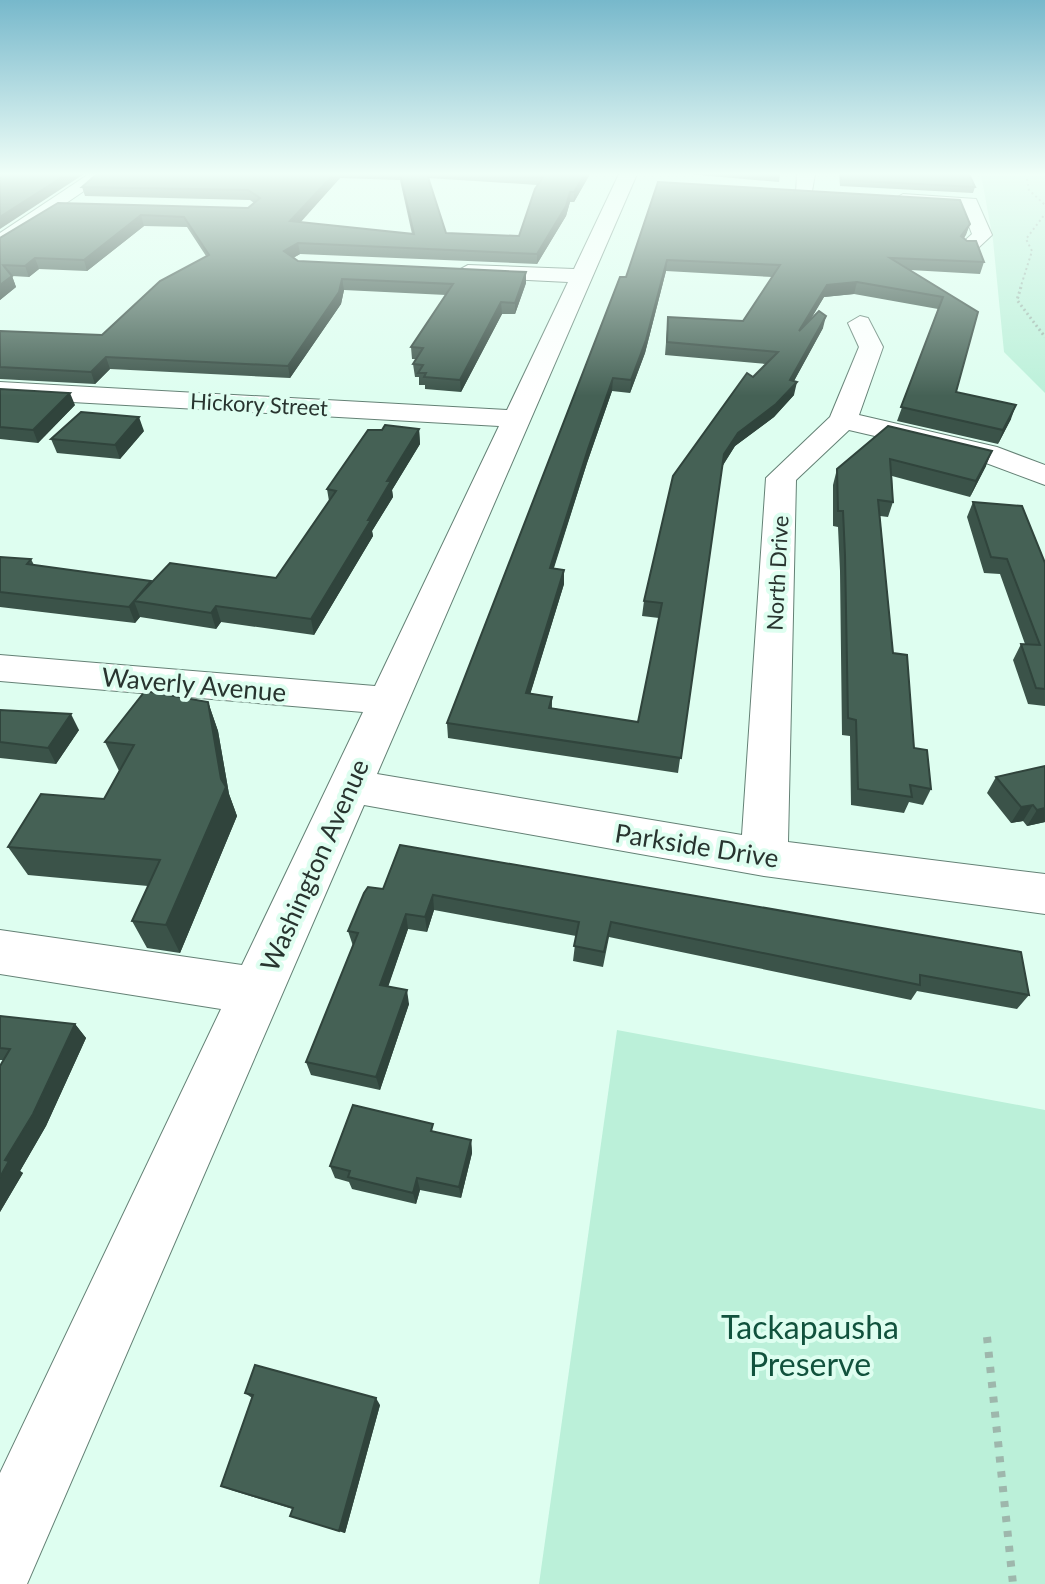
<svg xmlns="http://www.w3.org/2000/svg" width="1045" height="1584" font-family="Lato,sans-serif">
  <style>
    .green { fill: #bbf0d9 }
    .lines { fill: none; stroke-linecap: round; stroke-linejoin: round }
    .minor-casing { stroke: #648175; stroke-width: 2 }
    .path-far2 { stroke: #9eb7ac; stroke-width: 2; stroke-dasharray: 2 3; stroke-linecap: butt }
    .path-far1 { stroke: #9eb7ac; stroke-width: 3; stroke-dasharray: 2 3; stroke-linecap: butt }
    .path { stroke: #9eb7ac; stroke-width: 8; stroke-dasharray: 6 9; stroke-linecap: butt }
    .minor { fill: #fff; fill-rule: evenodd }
    .wall { fill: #3b5349; fill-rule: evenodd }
    .shaded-wall { fill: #30443c }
    .building { fill: #456155; stroke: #30443c; stroke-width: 2; fill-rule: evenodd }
    .labels { text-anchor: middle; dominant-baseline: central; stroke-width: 8; stroke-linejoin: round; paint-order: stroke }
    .far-street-label { font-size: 22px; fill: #28342f; stroke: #defef0 }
    .street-label { font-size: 26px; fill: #28342f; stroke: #defef0 }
    .near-park-label { font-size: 32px; fill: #11523d; stroke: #defef0 }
  </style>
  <rect width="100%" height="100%" fill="#defef0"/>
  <g class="green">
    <path d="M981,174H1045V393L1004,352L993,240Z"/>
    <path d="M617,1030L1045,1110V1584H539Z"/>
  </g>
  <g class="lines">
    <g class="minor-casing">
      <g id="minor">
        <path d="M89,174H109L0,248V233Z"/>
        <path d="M619,174H637L377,774L742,835L766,478L830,417L859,347L848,323L860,316L868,318L883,347L859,415L997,447L1045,465V485L978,460L849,430L796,480L788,842L1045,874V914L764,876L364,805L27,1584H0V1473L221,1009L0,974V930L242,965L363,712L0,681V655L375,686L499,426L0,398V382L507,410L568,282L468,277L457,271L468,265L574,269Z"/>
        <path d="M797,174H815L811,197L805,198L796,193Z"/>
        <path d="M903,194L976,199L992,235L977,249H963L960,245L972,234L962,208L897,203L894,199Z"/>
      </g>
    </g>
    <g class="path-far2">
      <path d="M1026,174L1029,190L1045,205"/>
      <path d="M1020,289L1032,251L1026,239L1045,214"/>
    </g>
    <path class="path-far1" d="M1021,287L1017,300L1045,337"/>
    <path class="path" d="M987,1337L1013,1584"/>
    <use href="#minor" class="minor"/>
  </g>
  <g class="wall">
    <path d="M97,174H590L574,202H570L566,216L537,264L300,254L293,258L298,261L526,272V283L515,314H502L461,392L425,389V385H419V377H415L413,364L416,359H412L411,347L446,295L344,290L341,304L290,378L110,369L95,384L0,379V331L102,335L206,256L187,227L144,226L87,271L39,269L29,277L12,276L16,287L0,300V238L58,203L248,208L254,203L250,200L85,196L82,187ZM340,178L400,180L412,234L300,222ZM428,178L538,185L519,236L446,233Z"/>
    <path d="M687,174H780L779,182Z"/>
    <path d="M839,174H969L975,187L973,193L840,186Z"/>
    <path d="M658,182L970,224L964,238L984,262L980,274L910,270L978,312L956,392L1011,419L998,444L897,421L938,309L854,294L824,297L810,320L823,328L794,381V395L774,417L735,446L722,467L678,773L448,738L447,723L626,277ZM666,271L772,277L743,321L668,317L665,355L766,364L753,377L644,601L642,616L659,618L638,722L552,708V697L530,694L564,584V570L554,568L587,463L612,391L630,393L645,353Z"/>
    <path d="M0,389L75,405L38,443L0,439Z"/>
    <path d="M888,426L986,466L970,497L892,476L893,502L888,517L880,516L893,653L914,748L931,789L923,805L909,802L904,813L851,805L850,736L842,735L840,571L838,527L833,526V485L837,469Z"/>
    <path d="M419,429L420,444L392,490L393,497L372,531L373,536L314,635L221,622L216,629L140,617L135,623L0,607V557L31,559L34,565L151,583L276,578L329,501L327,489L382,430Z"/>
    <path d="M144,431L120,459L57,453L51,439Z"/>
    <path d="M973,502L1045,563V706L1028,704L1013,660L1021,644H1025L1000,574L984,573L967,517Z"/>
    <path d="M208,702L218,731L229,794L237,816L180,953L147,948L132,921L148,886L28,875L8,847L104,799L119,771L105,742Z"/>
    <path d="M0,710L79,730L56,764L0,758Z"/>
    <path d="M1045,766V822L1027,826L1023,821L1011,823L987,793L996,777Z"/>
    <path d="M400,845L1029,995L1017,1009L917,991L911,1000L609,937L603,967L573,961L576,936L434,910L427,932L408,929L388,986L409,1004L380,1090L311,1075L306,1062L353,946L348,931L383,889Z"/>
    <path d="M0,1016L75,1024L86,1038L46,1126L20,1171L23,1173L0,1212L3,1060H0Z"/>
    <path d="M434,1132L471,1140L472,1153L461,1198L420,1190L416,1204L352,1189L349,1182L335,1178L330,1166Z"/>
    <path d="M245,1393L380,1405L345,1533L290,1516L293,1509L231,1490L221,1486L252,1398Z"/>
  </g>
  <g class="shaded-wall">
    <path d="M67,174H84L0,229V217Z"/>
    <path d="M334,174H339L340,178L292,232L290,221Z"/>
    <path d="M585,174H590L574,202V192Z"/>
    <path d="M570,192V202L566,216L537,264V254Z"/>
    <path d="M141,215L144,226L87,271L84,260Z"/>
    <path d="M970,224L966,235L958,247L961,236Z"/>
    <path d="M298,243L300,254L286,262L284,251Z"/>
    <path d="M35,258L39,269L29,277L25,266Z"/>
    <path d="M667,260L666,271L645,353L630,393L631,380Z"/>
    <path d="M526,272V283L515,314V303Z"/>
    <path d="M12,276L16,287L0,300V285Z"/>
    <path d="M342,279L344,290L341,304L290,378L288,366Z"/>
    <path d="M857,282L854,294L824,297L796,344L799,331L827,285Z"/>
    <path d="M501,302L502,314L461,392L460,380Z"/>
    <path d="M826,316L823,328L789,390L797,382L794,395L774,417L735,446L721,468L724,454L738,433L790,380Z"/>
    <path d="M106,357L110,369L95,384L91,372Z"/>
    <path d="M613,378L612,391L587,463L549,582L550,568L588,449Z"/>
    <path d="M70,393L75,405L38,443L33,430Z"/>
    <path d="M1016,405L1011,419L998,444L1003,430Z"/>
    <path d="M139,417L144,431L120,459L115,445Z"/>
    <path d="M419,429L420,444L392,490L393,497L372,531L373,536L314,635L311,619L368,520L387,481Z"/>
    <path d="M992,451L986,466L970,497L976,481Z"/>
    <path d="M564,570V584L526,708V693Z"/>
    <path d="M151,581L157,597L134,601L140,617L135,623L129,607Z"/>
    <path d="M216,606L221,622L216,629L211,613Z"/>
    <path d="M208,702L218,731L229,794L237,816L180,953L166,925L221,779Z"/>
    <path d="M71,714L79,730L56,764L48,748Z"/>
    <path d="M1033,805L1023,821L1011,823L1021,807Z"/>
    <path d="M1045,808V822L1027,826L1037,810Z"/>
    <path d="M433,895L434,910L427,932L425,917Z"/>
    <path d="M406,914L408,929L384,999L380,985Z"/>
    <path d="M407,990L409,1004L380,1090L376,1077Z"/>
    <path d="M75,1024L86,1038L46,1126L20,1171L23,1173L0,1212V1177L5,1160Z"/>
    <path d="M471,1140L472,1153L461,1198L459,1187Z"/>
    <path d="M417,1178L420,1190L416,1204L413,1193Z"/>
    <path d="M376,1398L380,1405L345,1533L339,1531Z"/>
  </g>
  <g class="building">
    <path d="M0,174H67L0,217Z"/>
    <path d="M97,174H334L290,221L414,234L400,174H427L446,233L519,236L535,189L544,176L522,174H585L574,192H570L566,206L537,254L298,243L284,251L298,261L526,272L515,303L501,302L460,380L424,377L426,373H418L423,365L413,364L423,348L411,347L453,284L342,279L339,292L288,366L106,357L91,372L0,367V331L102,335L160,281L209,255L184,217L141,215L84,260L35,258L25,266L3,265L12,276L0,285V238L58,203L248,208L260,198L248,190L82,187Z"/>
    <path d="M841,174H969L975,187L841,180Z"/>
    <path d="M658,182L960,200L970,224L961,236L967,241H976L984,262L890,258L978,312L956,392L1016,405L1003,430L901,407L943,297L857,282L827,285L799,331L819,311L826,316L790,380L797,382L776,404L738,433L724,454L681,758L447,723L620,277H626ZM667,260L780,265L743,321L668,317L667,342L778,352L753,377L747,373L673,476L644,601L662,603L638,722L549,708L552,697L526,693L564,570L550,568L588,449L613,378L631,380L646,340Z"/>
    <path d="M0,389L70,393L33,430L0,427Z"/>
    <path d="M81,412L139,417L115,445L51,439Z"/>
    <path d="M385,425L419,429L387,481H391L368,520H371L311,619L216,606L211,613L134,601L170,563L276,578L336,491L327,489L368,430H382Z"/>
    <path d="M888,426L992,451L976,481L890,459L893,502L878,500L893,653L907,655L914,748L927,750L931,789L910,785L912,797L858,789L856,720L848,718L845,555L843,511H838L837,469Z"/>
    <path d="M973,502L1022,506L1045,563V689L1036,688L1021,644L1040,645L1007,559L991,557Z"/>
    <path d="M0,557L31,559L27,564L151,581L129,607L0,592Z"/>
    <path d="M145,691L208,702L221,779L226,787L166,925L132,921L160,860L8,847L41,794L104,799L134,745L105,742Z"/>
    <path d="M0,710L71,714L48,748L0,742Z"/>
    <path d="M1045,766V808L1037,810L1033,805L1021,807L996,777Z"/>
    <path d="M400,845L1021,952L1029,995L920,975V985L611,922L604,952L574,946L579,922L433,895L425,917L406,914L380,985L407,990L376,1077L306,1062L358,933L348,931L364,893L368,887L383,889Z"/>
    <path d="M0,1016L75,1024L33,1114L5,1160L9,1161L0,1177V1066L10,1049L0,1048Z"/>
    <path d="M353,1105L433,1124L431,1131L471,1140L459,1187L417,1178L413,1193L348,1177L350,1171L330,1166Z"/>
    <path d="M255,1365L376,1398L339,1531L290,1516L293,1508L221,1486L253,1395L245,1393Z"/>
  </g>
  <linearGradient id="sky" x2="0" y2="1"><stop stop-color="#77b8cb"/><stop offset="0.44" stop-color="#f0fff8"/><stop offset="1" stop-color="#f0fff8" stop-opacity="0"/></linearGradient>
  <rect width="1045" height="396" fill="url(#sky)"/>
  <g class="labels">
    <g class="far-street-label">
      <text transform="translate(259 404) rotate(3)">Hickory Street</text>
      <text transform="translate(777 573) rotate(-87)">North Drive</text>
    </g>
    <g class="street-label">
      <text transform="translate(194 684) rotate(5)">Waverly Avenue</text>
      <text transform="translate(697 845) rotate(9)">Parkside Drive</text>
      <text transform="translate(314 865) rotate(-66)">Washington Avenue</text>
    </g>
    <g class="near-park-label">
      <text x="810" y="1326">Tackapausha<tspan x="810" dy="37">Preserve</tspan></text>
    </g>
  </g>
</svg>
